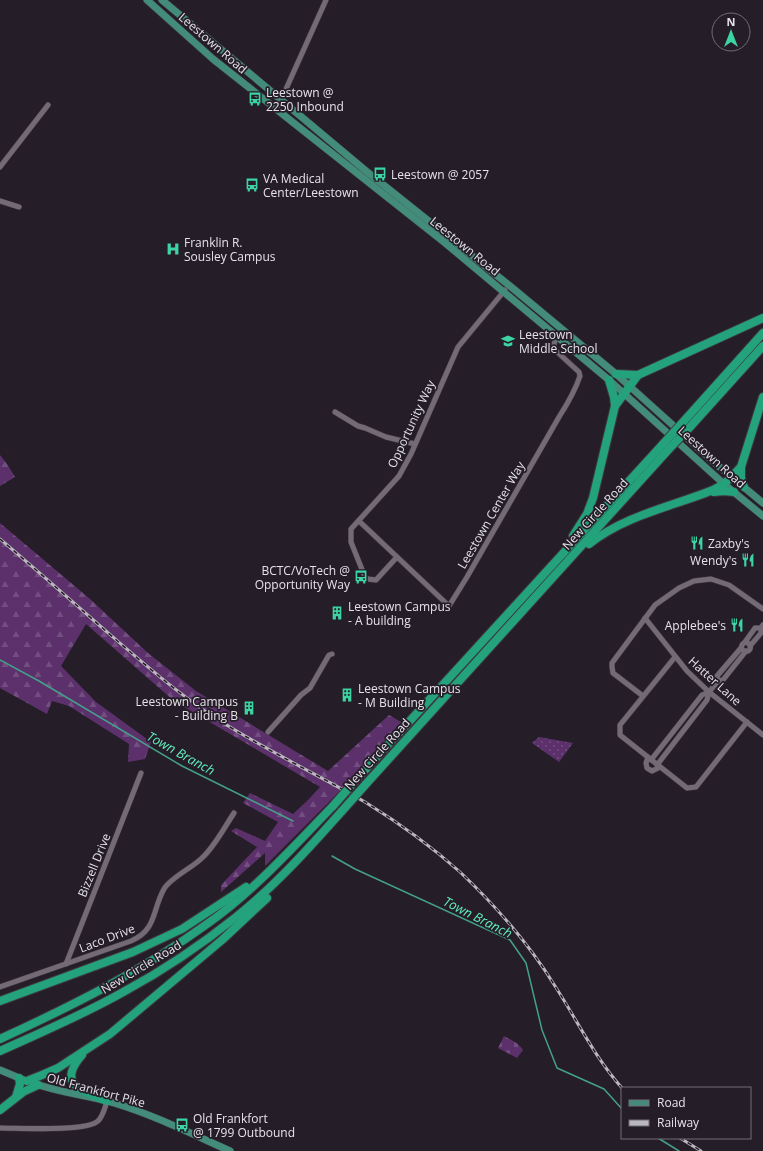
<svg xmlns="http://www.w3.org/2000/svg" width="763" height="1151" font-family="'Open Sans',sans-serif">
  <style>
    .forest { fill: url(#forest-firs) }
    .cemetery { fill: url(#cemetery-stones) }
    .park { fill: url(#park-dots) }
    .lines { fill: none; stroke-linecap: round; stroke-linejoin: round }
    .stream { stroke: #45a08a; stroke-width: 1.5 }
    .minor-casing { stroke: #3e3840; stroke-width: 6 }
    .major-casing { stroke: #3e3840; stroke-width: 8 }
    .highway-casing { stroke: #3e3840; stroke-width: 10 }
    .minor { stroke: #736a76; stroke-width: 5 }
    .major { stroke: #438c79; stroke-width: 7 }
    .highway { stroke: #23a27b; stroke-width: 8 }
    .rail-casing { stroke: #bbb7be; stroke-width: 3 }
    .rail { stroke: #251e28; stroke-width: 1.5; stroke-dasharray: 4.5; stroke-linecap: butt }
    .highway-bridge-casing { stroke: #3e3840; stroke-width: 10; stroke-linecap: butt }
    .highway-bridge { stroke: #23a27b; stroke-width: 8 }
    .labels { text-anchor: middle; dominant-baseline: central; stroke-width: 3.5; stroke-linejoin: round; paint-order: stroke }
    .street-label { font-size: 12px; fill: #e6e2e8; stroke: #251e28 }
    .poi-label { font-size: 12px; fill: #e6e2e8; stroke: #251e28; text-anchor: start }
    .water-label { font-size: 13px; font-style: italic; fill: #60eebc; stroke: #251e28 }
  </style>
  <defs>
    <pattern id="forest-firs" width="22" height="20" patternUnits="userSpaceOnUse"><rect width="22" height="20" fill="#5c306b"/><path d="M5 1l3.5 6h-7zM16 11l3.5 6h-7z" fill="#734e80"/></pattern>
    <pattern id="cemetery-stones" width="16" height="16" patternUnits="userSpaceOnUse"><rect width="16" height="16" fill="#5c306b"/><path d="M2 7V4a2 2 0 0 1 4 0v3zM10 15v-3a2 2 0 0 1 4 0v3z" fill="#734e80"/></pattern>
    <pattern id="park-dots" width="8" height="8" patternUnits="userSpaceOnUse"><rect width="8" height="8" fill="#5c306b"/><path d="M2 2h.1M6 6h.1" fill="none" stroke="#734e80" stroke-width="1.8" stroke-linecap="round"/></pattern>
  </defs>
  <rect width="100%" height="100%" fill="#251e28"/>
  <g class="forest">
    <path d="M0,455L7,464L15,477L0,486Z"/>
    <path d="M0,523L90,599L148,653L196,691L328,771L389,715L401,722L345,786L265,866V853L221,892V885L257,847L231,831L236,828L265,841L278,822L243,803L250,793L293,814L308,800L320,787L174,701L86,624L61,666L96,702L151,742L145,759L128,762L129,744L69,706L52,701L47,714L0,688Z"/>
  </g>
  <path class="cemetery" d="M504,1036C511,1040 518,1042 523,1050L517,1058L498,1048Z"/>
  <path class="park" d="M539,737L573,743L559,762L532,743Z"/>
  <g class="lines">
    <g class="stream">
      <path d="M0,660L39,681L182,766L293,821"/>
      <path d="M332,856L355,869L510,940L526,963L542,1030L557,1068L604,1089L622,1109"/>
      <path d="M658,1138L679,1151"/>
    </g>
    <g class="minor-casing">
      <g id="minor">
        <path d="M277,109L326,0"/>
        <path d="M0,167L48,105"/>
        <path d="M0,201L19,207"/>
        <path d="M335,412L358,426L365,428L386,437L415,444"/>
        <path d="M359,521L449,606L467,577L559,417C568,403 575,391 580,376L579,372L555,350C552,342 557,337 562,330"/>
        <path d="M397,557L376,580L368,579L365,577L351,542V529L399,476L411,454L458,347L505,290"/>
        <path d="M645,618L687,671L709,692L763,735"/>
        <path d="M745,642L755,628H761"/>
        <circle cx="746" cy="647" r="4.5"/>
        <path d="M750,646L761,633V628L763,625"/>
        <path d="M675,657L620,725V735L687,788L696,787L747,722"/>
        <path d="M718,681L717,676L741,648"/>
        <path d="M643,696L613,673L612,667V663L655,605L679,588L694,581L711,579L729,585L763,609"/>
        <path d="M268,732L301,695L310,688L329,655L332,654"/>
        <path d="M648,757L646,763L647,768L652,771L660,767"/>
        <path d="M651,760L702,695L709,692"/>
        <path d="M657,765L707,700L709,692L718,681L723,680L746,651"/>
        <path d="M66,964L141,773"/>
        <path d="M0,987L131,941C157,930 152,910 164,889C170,878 192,868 202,858C215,846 224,828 234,813"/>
        <path d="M0,1128C18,1128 87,1132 98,1121C103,1116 105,1108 107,1101"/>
      </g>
    </g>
    <g class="major-casing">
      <g id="major">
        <path d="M147,0L213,59L444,242L609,380L724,484L763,516"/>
        <path d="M162,0L366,171L510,286L616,374L716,464L763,503"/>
        <path d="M0,1070L24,1080"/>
        <path d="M33,1083C60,1093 87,1095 114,1103C154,1115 192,1134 230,1151"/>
      </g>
    </g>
    <g class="highway-casing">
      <g id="highway">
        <path d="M616,374L638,375"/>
        <path d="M615,406L638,375L763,318"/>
        <path d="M684,421L763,333"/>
        <path d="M690,427L763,346"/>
        <path d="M744,487L741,478V467L763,397"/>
        <path d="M714,492L724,491L734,492"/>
        <path d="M573,536L587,514L593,498L615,406L614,397L609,380"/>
        <path d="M589,544C626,515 671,507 713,490L724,484L741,467"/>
        <path d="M355,781L663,444"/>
        <path d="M366,784L669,449"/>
        <path d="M0,1001L133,952L182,929L246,887"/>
        <path d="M0,1039C72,1006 142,971 207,924C254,891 293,847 333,806"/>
        <path d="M0,1051C42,1032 85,1014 125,991C164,970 201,945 236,917C275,886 309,848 342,811"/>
        <path d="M82,1055C56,1085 82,1090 107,1101"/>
        <path d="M27,1081L42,1075L58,1068L110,1034L222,940L267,898"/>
        <path d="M16,1097L20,1084L19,1078"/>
        <path d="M0,1110L23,1092L38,1085"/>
      </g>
    </g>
    <use href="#minor" class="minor"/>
    <use href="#major" class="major"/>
    <use href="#highway" class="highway"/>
    <g class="rail-casing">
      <g id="rail">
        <path d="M0,539C33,567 66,596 99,625C136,657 173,690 214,717C263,749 315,773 365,802C399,823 431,846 460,872C496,906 529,944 555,986C577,1020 595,1058 622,1088"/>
        <path d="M680,1138L701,1151"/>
      </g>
    </g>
    <use href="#rail" class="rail"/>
    <g class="highway-bridge-casing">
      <g id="highway-bridge">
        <path d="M663,444L684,421"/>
        <path d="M669,449L690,427"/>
        <path d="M333,806L355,781"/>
        <path d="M342,811L366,784"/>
      </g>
    </g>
    <use href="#highway-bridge" class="highway-bridge"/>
  </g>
  <defs>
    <g id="bus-bare" transform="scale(1.08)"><path d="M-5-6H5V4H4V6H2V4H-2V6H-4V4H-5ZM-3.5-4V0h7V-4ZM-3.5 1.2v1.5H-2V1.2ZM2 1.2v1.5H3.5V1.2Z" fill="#3dd4a3" stroke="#251e28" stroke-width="2.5" paint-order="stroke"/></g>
    <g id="hospital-bare" transform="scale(1.08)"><path d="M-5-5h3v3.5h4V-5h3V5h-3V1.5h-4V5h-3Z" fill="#3dd4a3" stroke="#251e28" stroke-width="2.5" paint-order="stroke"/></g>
    <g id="school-bare" transform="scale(1.08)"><path d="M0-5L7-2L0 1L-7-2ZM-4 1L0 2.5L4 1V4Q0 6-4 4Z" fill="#3dd4a3" stroke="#251e28" stroke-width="2.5" paint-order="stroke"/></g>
    <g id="restaurant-bare" transform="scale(1.08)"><path d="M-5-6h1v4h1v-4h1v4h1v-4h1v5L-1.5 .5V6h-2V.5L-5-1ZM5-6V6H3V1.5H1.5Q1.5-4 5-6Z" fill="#3dd4a3" stroke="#251e28" stroke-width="2.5" paint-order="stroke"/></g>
    <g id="building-bare" transform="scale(1.08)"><path d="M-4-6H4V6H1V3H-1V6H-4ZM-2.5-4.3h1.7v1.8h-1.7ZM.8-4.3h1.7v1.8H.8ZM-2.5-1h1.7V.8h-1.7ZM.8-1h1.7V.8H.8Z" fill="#3dd4a3" stroke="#251e28" stroke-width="2.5" paint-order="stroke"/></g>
  </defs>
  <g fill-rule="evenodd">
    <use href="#bus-bare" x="255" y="99"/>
    <use href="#bus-bare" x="380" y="174"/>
    <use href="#bus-bare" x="252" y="185"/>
    <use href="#hospital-bare" x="173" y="249"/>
    <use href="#school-bare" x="508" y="341"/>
    <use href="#restaurant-bare" x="697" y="543"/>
    <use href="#restaurant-bare" x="748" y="560"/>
    <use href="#bus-bare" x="361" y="577"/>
    <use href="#building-bare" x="337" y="613"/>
    <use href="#restaurant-bare" x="737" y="625"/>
    <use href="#building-bare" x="347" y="695"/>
    <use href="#building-bare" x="249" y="708"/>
    <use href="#bus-bare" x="182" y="1125"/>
  </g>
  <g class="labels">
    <g class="street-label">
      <text transform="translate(213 43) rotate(41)">Leestown Road</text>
      <text transform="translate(465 246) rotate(39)">Leestown Road</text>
      <text transform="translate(411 424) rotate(-65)">Opportunity Way</text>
      <text transform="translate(712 457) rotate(42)">Leestown Road</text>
      <text transform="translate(595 514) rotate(-48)">New Circle Road</text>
      <text transform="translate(491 515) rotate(-60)">Leestown Center Way</text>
      <text transform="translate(715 681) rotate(42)">Hatter Lane</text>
      <text transform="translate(377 754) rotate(-48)">New Circle Road</text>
      <text transform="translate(94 865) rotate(-68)">Bizzell Drive</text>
      <text transform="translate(107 938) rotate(-21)">Laco Drive</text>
      <text transform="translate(141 967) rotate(-31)">New Circle Road</text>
      <text transform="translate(96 1090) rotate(15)">Old Frankfort Pike</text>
    </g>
    <g class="poi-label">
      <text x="266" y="92">Leestown @<tspan x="266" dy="14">2250 Inbound</tspan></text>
      <text x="391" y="174">Leestown @ 2057</text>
      <text x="263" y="178">VA Medical<tspan x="263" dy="14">Center/Leestown</tspan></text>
      <text x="184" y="242">Franklin R.<tspan x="184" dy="14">Sousley Campus</tspan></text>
      <text x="519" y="334">Leestown<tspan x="519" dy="14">Middle School</tspan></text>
      <text x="708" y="543">Zaxby's</text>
      <text x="737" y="560" text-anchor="end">Wendy's</text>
      <text x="350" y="570" text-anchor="end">BCTC/VoTech @<tspan x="350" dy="14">Opportunity Way</tspan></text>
      <text x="348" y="606">Leestown Campus<tspan x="348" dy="14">- A building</tspan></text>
      <text x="726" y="625" text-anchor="end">Applebee's</text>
      <text x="358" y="688">Leestown Campus<tspan x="358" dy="14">- M Building</tspan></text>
      <text x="238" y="701" text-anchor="end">Leestown Campus<tspan x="238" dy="14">- Building B</tspan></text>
      <text x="193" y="1118">Old Frankfort<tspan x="193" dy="14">@ 1799 Outbound</tspan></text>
    </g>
    <g class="water-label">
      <text transform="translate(181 753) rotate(29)">Town Branch</text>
      <text transform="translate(478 917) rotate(27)">Town Branch</text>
    </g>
  </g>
  <rect x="621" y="1087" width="130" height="52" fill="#251e28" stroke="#726c75"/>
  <rect x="629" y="1100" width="20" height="6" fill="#438c79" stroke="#726c75"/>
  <text x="657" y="1107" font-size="12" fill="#e6e2e8">Road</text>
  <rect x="629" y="1120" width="20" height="6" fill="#bbb7be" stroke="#726c75"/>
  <text x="657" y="1127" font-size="12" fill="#e6e2e8">Railway</text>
  <g transform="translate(731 32)"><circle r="19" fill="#251e28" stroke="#726c75"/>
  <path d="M0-3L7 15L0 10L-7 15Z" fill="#3dd4a3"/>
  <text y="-6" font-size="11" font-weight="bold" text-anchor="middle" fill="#e6e2e8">N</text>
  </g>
</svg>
